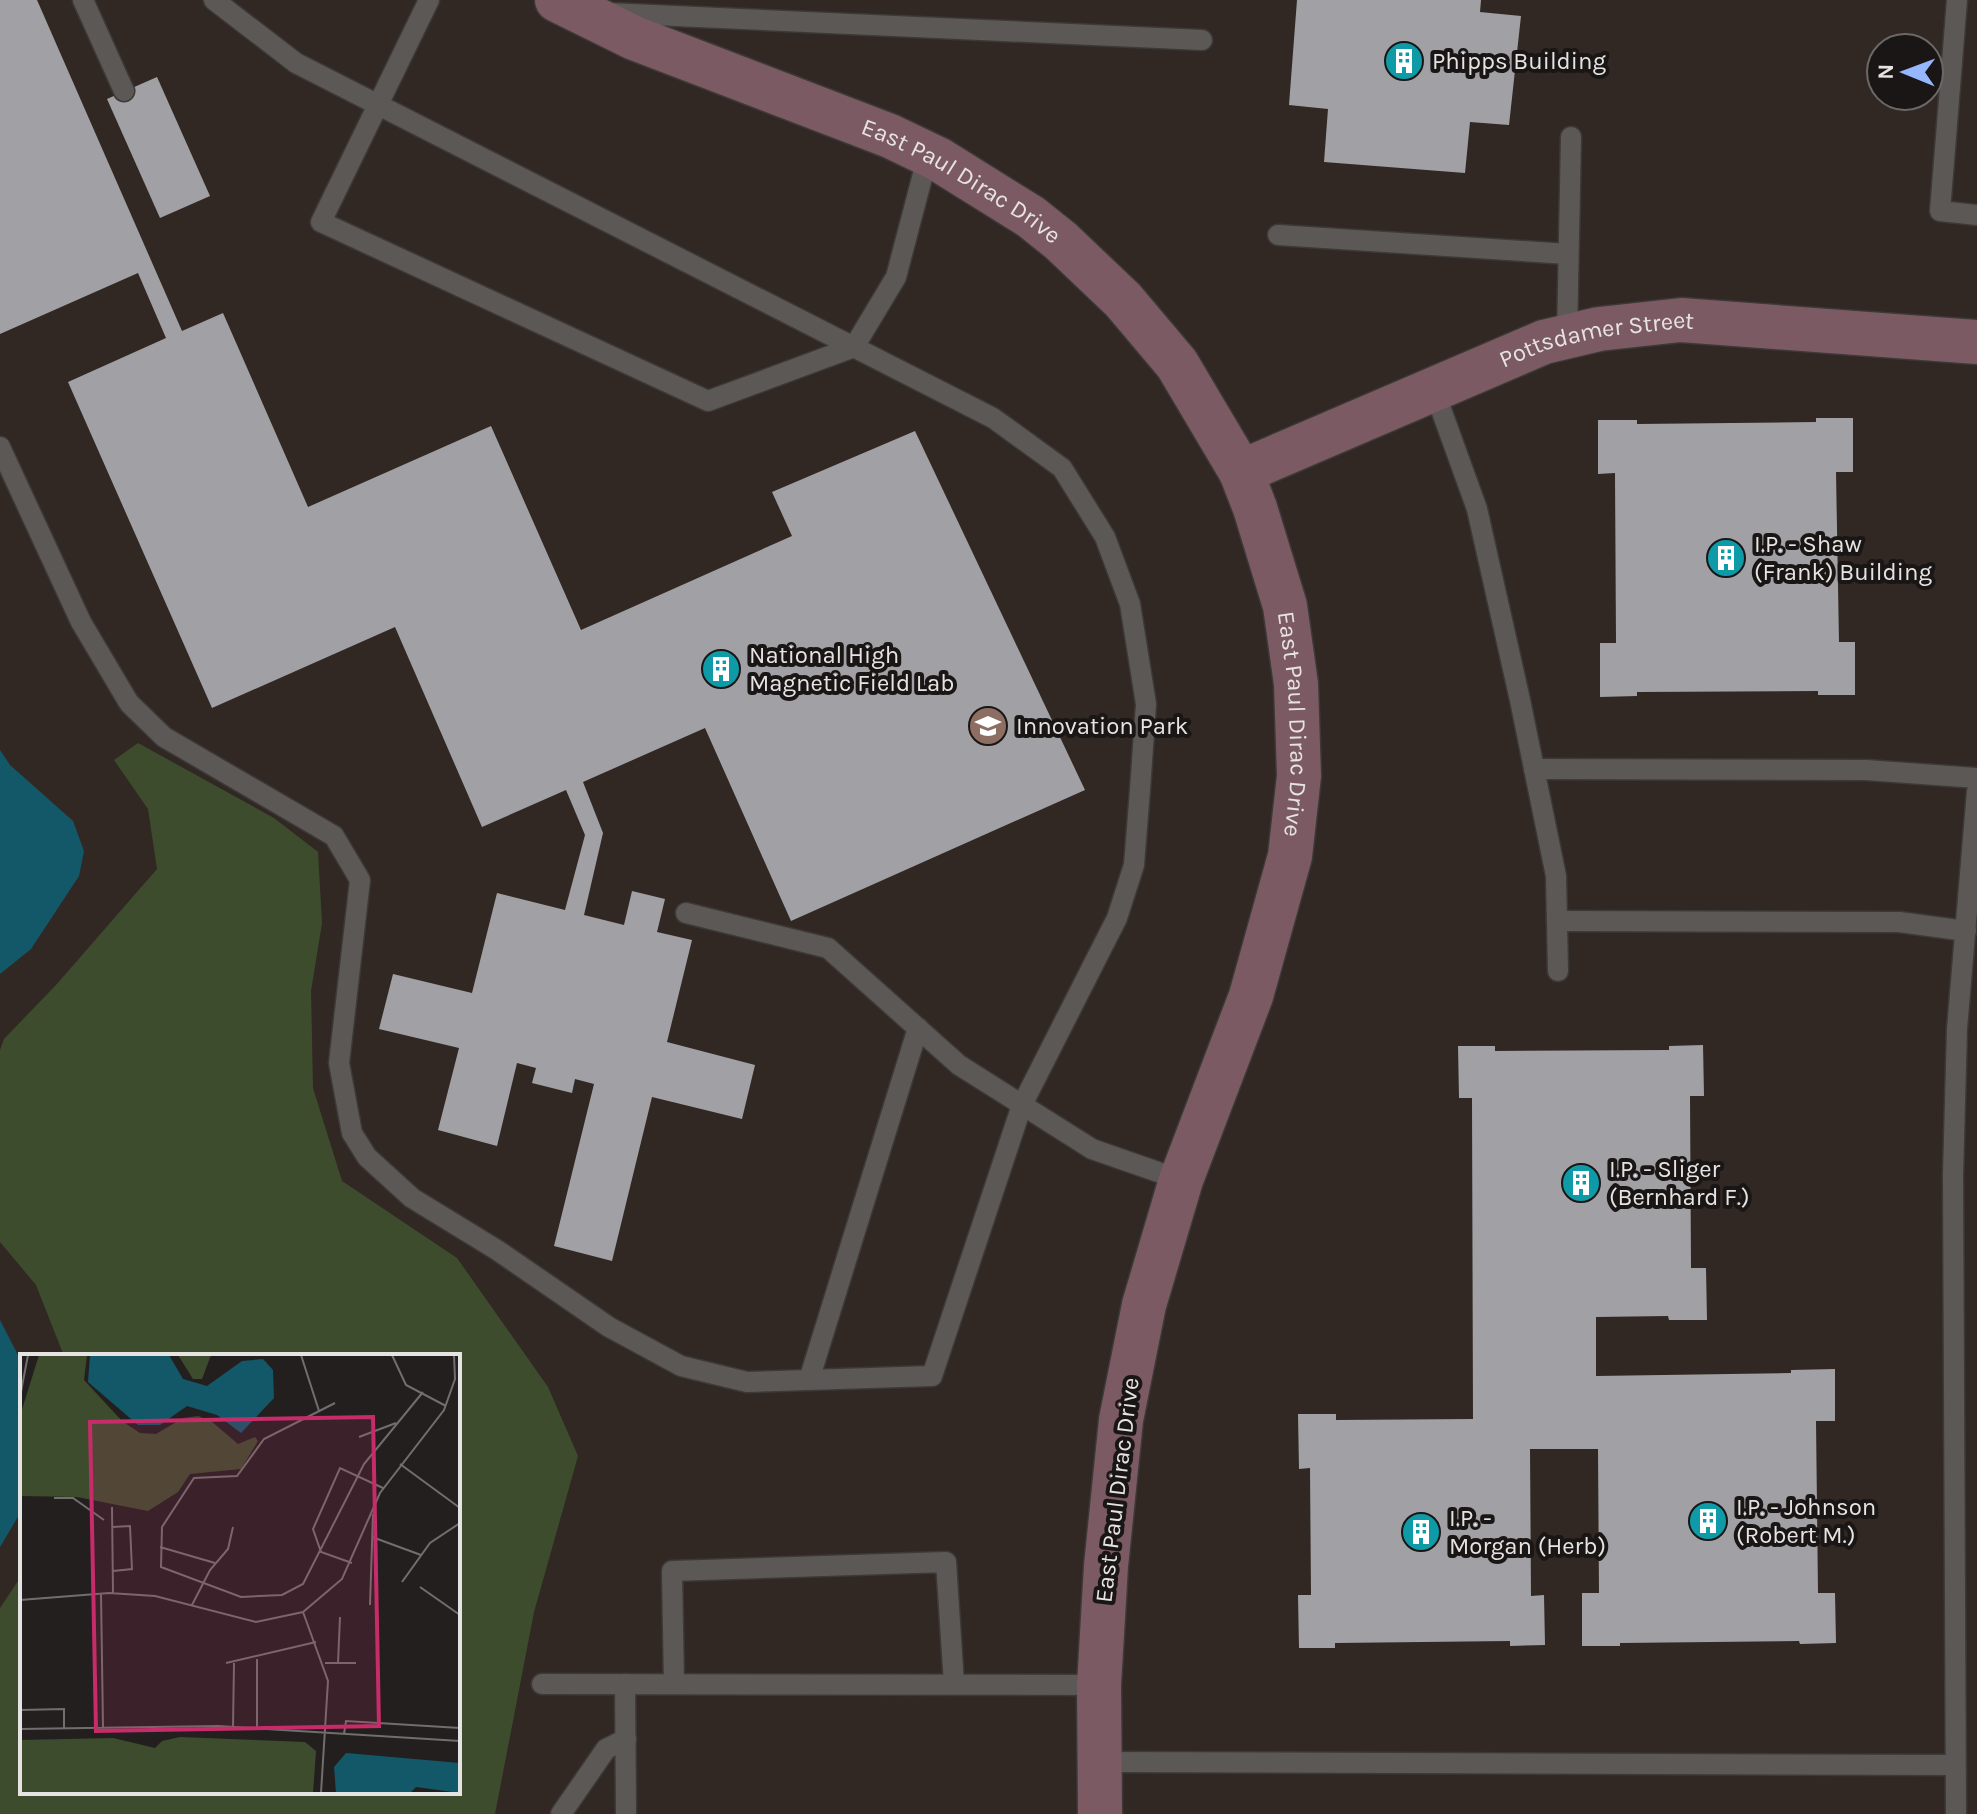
<svg xmlns="http://www.w3.org/2000/svg" width="1977" height="1814" font-family="Karla,sans-serif">
  <style>
    .built { fill: #312824; fill-rule: evenodd }
    .green { fill: #3e4c2e }
    .water { fill: #135869 }
    .building { fill: #a1a1a5 }
    .lines { fill: none; stroke-linecap: round; stroke-linejoin: round }
    .lane-casing { stroke: #3c3938; stroke-width: 23 }
    .secondary-casing { stroke: #3c3938; stroke-width: 47 }
    .lane { stroke: #5c5856; stroke-width: 20 }
    .secondary { stroke: #7b5a63; stroke-width: 44 }
    .labels { text-anchor: middle; dominant-baseline: central; stroke-width: 8; stroke-linejoin: round; paint-order: stroke }
    .poi-label { font-size: 24px; fill: #e6e4e3; stroke: #191615; text-anchor: start }
    .street-label { font-size: 24px; fill: #e6e4e3; stroke: #191615 }
    .inset-road { fill: none; stroke: #716e6d; stroke-width: 2 }
    .view { fill: #c62c69; fill-opacity: 0.15; stroke: #c62c69; stroke-width: 4 }
    .inset-edge { fill: none; stroke: #e6e4e3; stroke-width: 4 }
  </style>
  <rect width="100%" height="100%" fill="#231f1e"/>
  <path class="built" d="M0,0H1977V1814H0ZM1881,48H1929V96H1881ZM22,1356H458V1792H22Z"/>
  <path class="green" d="M138,743L274,818L318,852L322,923L311,991L313,1088L342,1181L457,1258L548,1387L578,1456L534,1612L495,1814H0V1608L22,1575V1792H458V1356H64L36,1285L0,1242V1050L4,1039L56,985L157,869L148,809L114,760Z"/>
  <g class="water">
    <path d="M0,750L10,765L73,821L84,851L79,876L31,949L0,974Z"/>
    <path d="M0,1320L22,1363V1510L0,1547Z"/>
  </g>
  <g class="building">
    <path d="M0,0H37L182,331L223,313L308,507L491,426L581,630L792,536L772,492L915,431L1085,790L791,921L705,728L583,782L603,833L584,915L624,925L632,891L665,899L657,932L692,940L667,1042L755,1065L742,1119L652,1097L612,1261L554,1246L594,1084L575,1079L572,1093L532,1083L536,1068L517,1063L497,1146L438,1130L459,1048L379,1029L393,974L472,993L497,893L565,910L585,835L566,790L482,827L395,627L212,708L68,382L166,338L138,273L0,334Z"/>
    <path d="M1297,0H1481L1480,12L1521,16L1509,125L1470,122L1465,173L1324,162L1328,109L1289,105Z"/>
    <path d="M157,77L210,196L160,218L107,99Z"/>
    <path d="M1816,418H1853V472H1836L1839,642H1855V695H1818V691L1637,692V696L1600,697V643H1616L1615,473L1598,474V420H1637V424L1816,422Z"/>
    <path d="M1703,1045L1704,1096H1690L1691,1268H1706L1707,1320H1669L1668,1316L1596,1317V1376L1791,1373V1370L1835,1369V1421H1816L1818,1593H1835L1836,1643L1800,1644L1799,1641L1620,1643V1646H1582V1593H1599L1598,1449H1530L1531,1596L1544,1595L1545,1645L1510,1646V1641L1335,1643V1648H1299L1298,1595H1311L1310,1468L1299,1469L1298,1414H1336V1420L1473,1419L1472,1098H1459L1458,1046H1495V1051L1669,1050V1046Z"/>
  </g>
  <g class="lines">
    <g class="lane-casing">
      <g id="lane">
        <path d="M83,0L124,91"/>
        <path d="M429,0L321,222L708,401L854,347L896,277L928,155"/>
        <path d="M1957,0L1940,211L1977,215"/>
        <path d="M609,13L1202,40"/>
        <path d="M1278,235L1568,254"/>
        <path d="M1567,337L1571,137"/>
        <path d="M1434,390L1477,509L1520,700L1556,876L1558,971"/>
        <path d="M0,447L81,622L129,703L164,737L334,836L360,880L339,1063L352,1133L367,1157L412,1198L497,1250L609,1327L681,1366L747,1382L932,1376L1022,1105L1117,918L1134,865L1140,790L1146,704L1130,604L1105,537L1062,468L993,418L296,63L214,0"/>
        <path d="M1534,769L1866,770L1977,778"/>
        <path d="M686,913L828,948L959,1065L1092,1149L1181,1180"/>
        <path d="M1557,921L1899,922L1966,931"/>
        <path d="M809,1380L918,1028"/>
        <path d="M542,1684L1099,1685"/>
        <path d="M625,1684L626,1814"/>
        <path d="M674,1684L672,1571L946,1562L954,1684"/>
        <path d="M1099,1762L1955,1765"/>
        <path d="M561,1814L606,1749L626,1739"/>
        <path d="M1956,1814L1953,1175L1957,1029L1977,791"/>
      </g>
    </g>
    <g class="secondary-casing">
      <g id="secondary">
        <path id="s1" d="M557,0L634,38L890,136L938,159L1031,217L1061,241L1123,300L1177,364L1241,472L1255,508L1285,606L1296,684L1299,776L1290,856L1251,996L1181,1180L1144,1305L1121,1420L1106,1566L1099,1685L1100,1814"/>
        <path id="s2" d="M1241,472L1544,342L1599,329L1681,320L1977,342"/>
      </g>
    </g>
    <use href="#lane" class="lane"/>
    <use href="#secondary" class="secondary"/>
  </g>
  <defs>
    <g id="building-disc" transform="scale(2)"><circle r="9.5" fill="#0f9aa8" stroke="#191615"/><path d="M-4-6H4V6H1V3H-1V6H-4ZM-2.5-4.3h1.7v1.8h-1.7ZM.8-4.3h1.7v1.8H.8ZM-2.5-1h1.7V.8h-1.7ZM.8-1h1.7V.8H.8Z" fill="#fff"/></g>
    <g id="university-disc" transform="scale(2)"><circle r="9.5" fill="#8d6e63" stroke="#191615"/><path d="M0-5L7-2L0 1L-7-2ZM-4 1L0 2.5L4 1V4Q0 6-4 4Z" fill="#fff"/></g>
  </defs>
  <g fill-rule="evenodd">
    <use href="#building-disc" x="1404" y="61"/>
    <use href="#building-disc" x="1726" y="558"/>
    <use href="#building-disc" x="721" y="669"/>
    <use href="#university-disc" x="988" y="726"/>
    <use href="#building-disc" x="1581" y="1183"/>
    <use href="#building-disc" x="1708" y="1521"/>
    <use href="#building-disc" x="1421" y="1532"/>
  </g>
  <g class="labels">
    <g class="poi-label">
      <text x="1432" y="61">Phipps Building</text>
      <text x="1754" y="544">I.P. - Shaw<tspan x="1754" dy="28">(Frank) Building</tspan></text>
      <text x="749" y="655">National High<tspan x="749" dy="28">Magnetic Field Lab</tspan></text>
      <text x="1016" y="726">Innovation Park</text>
      <text x="1609" y="1169">I.P. - Sliger<tspan x="1609" dy="28">(Bernhard F.)</tspan></text>
      <text x="1736" y="1507">I.P. - Johnson<tspan x="1736" dy="28">(Robert M.)</tspan></text>
      <text x="1449" y="1518">I.P. -<tspan x="1449" dy="28">Morgan (Herb)</tspan></text>
    </g>
    <g class="street-label">
      <text stroke="none"><textPath href="#s1" startOffset="444">East Paul Dirac Drive</textPath></text>
      <text stroke="none"><textPath href="#s2" startOffset="382">Pottsdamer Street</textPath></text>
      <text stroke="none"><textPath href="#s1" startOffset="1116">East Paul Dirac Drive</textPath></text>
      <text transform="translate(1117 1490) rotate(-83)">East Paul Dirac Drive</text>
    </g>
  </g>
  <g transform="translate(20 1354)">
    <rect width="440" height="440" fill="#231f1e"/>
    <path d="M19,1H67L64,26L102,67L120,79L136,80L163,64L178,62L191,67L218,90L235,83L238,87L221,115L170,120L158,138L128,157L57,143L0,142V62ZM158,1H191L182,25H173ZM160,383L285,388L296,397L293,439H0V386L93,384L135,394L142,387Z" fill="#3e4c2e"/>
    <path d="M70,1H149L163,25L187,32L222,7L243,5L253,16L254,44L221,79L197,61L167,52L140,71H118L68,28ZM326,399L440,409V439L396,433L390,439H316L314,413Z" fill="#135869"/>
    <path class="inset-road" d="M281,1L299,57M372,1L386,31L426,52M0,43L8,1M315,49L244,85L217,122L174,124L142,173L141,213L221,243L262,241L283,230L344,110L403,38M339,83L376,69M380,110L440,154M34,144H53L84,166M92,153L93,239M92,173L110,172L112,215L93,217M352,183L401,201M140,193L195,209M332,209L301,198L293,175L320,114L363,134M382,228L410,189L440,169M400,233L440,261M81,240L83,373M0,246L89,239L135,242L236,268L283,258L322,225L360,139L424,56L435,25L434,1M172,251L190,216L208,195L213,173M350,251L353,160M283,258L308,327L301,439M206,309L296,288M305,309H336M318,309L320,263M0,356L44,355V374M213,373L214,309M237,374V305M0,375L198,372L440,387M324,380L326,367L440,374"/>
    <path class="view" d="M353,63L359,372L76,377L70,68Z"/>
    <rect width="440" height="440" class="inset-edge"/>
  </g>
  <g transform="translate(1905 72) rotate(271)"><circle r="38" fill="#191615" stroke="#6b6867" stroke-width="2"/>
  <path d="M0-6L14 30L0 20L-14 30Z" fill="#96b6fd"/>
  <text y="-12" font-size="22" font-weight="bold" text-anchor="middle" fill="#e6e4e3">N</text>
  </g>
</svg>
